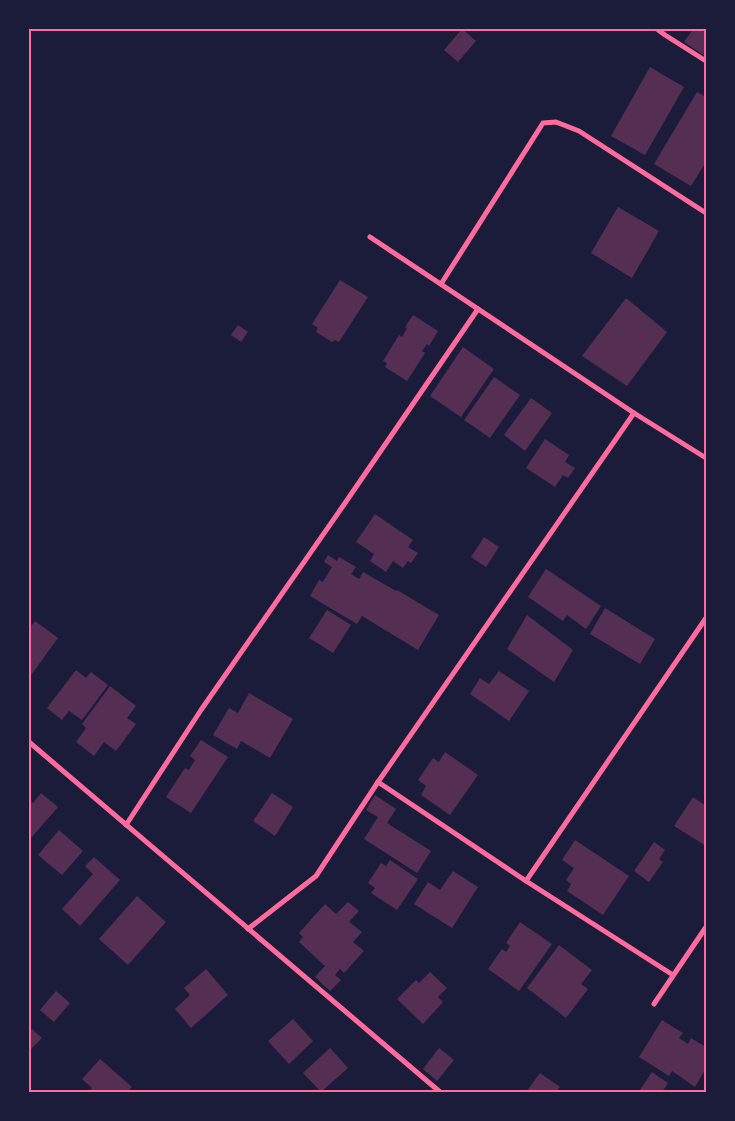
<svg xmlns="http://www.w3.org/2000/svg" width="735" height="1121" font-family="Jost,sans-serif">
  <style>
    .building { fill: #542f53 }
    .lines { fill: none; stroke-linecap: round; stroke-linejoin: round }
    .minor { stroke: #ff6b9d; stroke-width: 5 }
    .neatline { fill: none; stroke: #ff6b9d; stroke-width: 2 }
  </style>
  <rect width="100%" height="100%" fill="#1b1b3a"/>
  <g class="building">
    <path d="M462,29L476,41L458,62L444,50Z"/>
    <path d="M693,29H700L706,33V53L705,56L684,42Z"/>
    <path d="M650,67L684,87L645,155L611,136Z"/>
    <path d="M697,92L706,97V162L691,186L654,164Z"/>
    <path d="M618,207L659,231L632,278L591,253Z"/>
    <path d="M340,280L368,297L339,342L335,340L332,342L316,332L318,328L312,324Z"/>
    <path d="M626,298L667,332L627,386L582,356Z"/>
    <path d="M413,315L438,331L429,346L427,344L422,351L425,353L407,381L385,367L387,363L383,361L399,335L402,337L407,328L405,327Z"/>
    <path d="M238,325L248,332L241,342L231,335Z"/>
    <path d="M463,347L494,369L461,417L430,396Z"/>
    <path d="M494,377L520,395L490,438L464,420Z"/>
    <path d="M531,398L552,413L525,451L504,435Z"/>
    <path d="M545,439L569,455L565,462L575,468L568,478L563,475L555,487L526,468Z"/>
    <path d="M375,514L413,540L408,547L418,553L411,563L408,561L403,568L393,561L386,572L370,561L374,554L356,542Z"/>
    <path d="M484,537L499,547L486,567L471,557Z"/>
    <path d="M328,555L337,561L339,557L356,567L351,574L359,579L363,572L396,591L397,590L439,615L418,650L362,616L357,624L310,596L319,580L323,582L332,567L324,562Z"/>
    <path d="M546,569L601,606L586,629L567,615L563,621L528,597Z"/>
    <path d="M605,608L655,639L640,664L590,634Z"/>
    <path d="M327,610L351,625L333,653L309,638Z"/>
    <path d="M527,615L573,650L554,682L507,649Z"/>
    <path d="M35,621L58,638L29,678V629Z"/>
    <path d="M76,670L86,678L91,672L108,685L82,720L69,711L62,720L47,708Z"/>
    <path d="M499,671L529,691L509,721L470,694L480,678L489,684Z"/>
    <path d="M110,686L136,706L127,718L136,724L116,751L104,742L94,756L76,742L86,728L82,724Z"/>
    <path d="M249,693L293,719L270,758L241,741L237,749L213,735L229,708L238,713Z"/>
    <path d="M201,740L228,757L191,813L166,797L185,768L189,770L195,760L190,756Z"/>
    <path d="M445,752L478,775L450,815L421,795L426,786L418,780L433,758L439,762Z"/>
    <path d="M41,793L58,807L32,837L29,834V800L33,803Z"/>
    <path d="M272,793L293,807L275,836L253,821Z"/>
    <path d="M375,795L396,809L387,823L431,851L417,873L364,839L378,817L366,810Z"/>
    <path d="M693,797L706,806V846L674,826Z"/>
    <path d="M59,830L83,851L62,875L38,855Z"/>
    <path d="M575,840L629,876L603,915L567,891L571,884L566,880L574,868L562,860Z"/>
    <path d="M654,842L665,850L659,859L663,862L649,882L634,871Z"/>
    <path d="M94,857L120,880L80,926L62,909L93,874L85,866Z"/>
    <path d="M390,860L418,879L397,910L371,893L375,888L368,883L381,863L386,866Z"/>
    <path d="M453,871L478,887L452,928L414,904L428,882L440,890Z"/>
    <path d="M137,896L166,922L128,965L99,939Z"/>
    <path d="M348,902L359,911L349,922L362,932L353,942L364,951L344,973L340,969L335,975L341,980L330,991L315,977L325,966L299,942L303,937L299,933L325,904L336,914Z"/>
    <path d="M520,922L552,944L519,991L488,969L502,949L506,952L510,946L506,943Z"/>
    <path d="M559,945L592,970L581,984L588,989L566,1018L527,988Z"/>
    <path d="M206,969L228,995L191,1028L175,1009L190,995L184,988Z"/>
    <path d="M430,972L447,988L438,997L443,1002L423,1024L397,999L416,980L419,983Z"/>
    <path d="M56,991L70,1003L54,1022L40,1010Z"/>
    <path d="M293,1019L313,1041L289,1064L268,1041Z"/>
    <path d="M662,1020L683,1033L679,1038L688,1044L691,1038L706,1047V1068L695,1087L672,1071L669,1076L639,1057Z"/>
    <path d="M32,1029L42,1038L29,1051V1032Z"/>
    <path d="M330,1048L348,1068L321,1092L303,1073Z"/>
    <path d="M439,1048L454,1060L437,1081L423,1069Z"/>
    <path d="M100,1059L132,1087L128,1092H88L92,1088L82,1079Z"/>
    <path d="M652,1072L668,1083L662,1092H644L640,1090Z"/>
    <path d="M540,1073L560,1087L556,1092H526Z"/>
  </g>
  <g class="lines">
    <g class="minor">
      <path d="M657,29L665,35L706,61"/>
      <path d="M370,237L634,413L706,458"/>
      <path d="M441,284L543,123L556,122L579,131L706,213"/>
      <path d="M634,413L378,782L526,881L673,975"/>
      <path d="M29,742L440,1092"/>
      <path d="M126,825L201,710L343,506L478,309"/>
      <path d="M526,881L706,618"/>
      <path d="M248,929L316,876L378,782"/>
      <path d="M654,1004L706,927"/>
    </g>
  </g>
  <rect width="735" height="1121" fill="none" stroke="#1b1b3a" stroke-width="60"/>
  <rect x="30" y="30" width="675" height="1061" class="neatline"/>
</svg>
